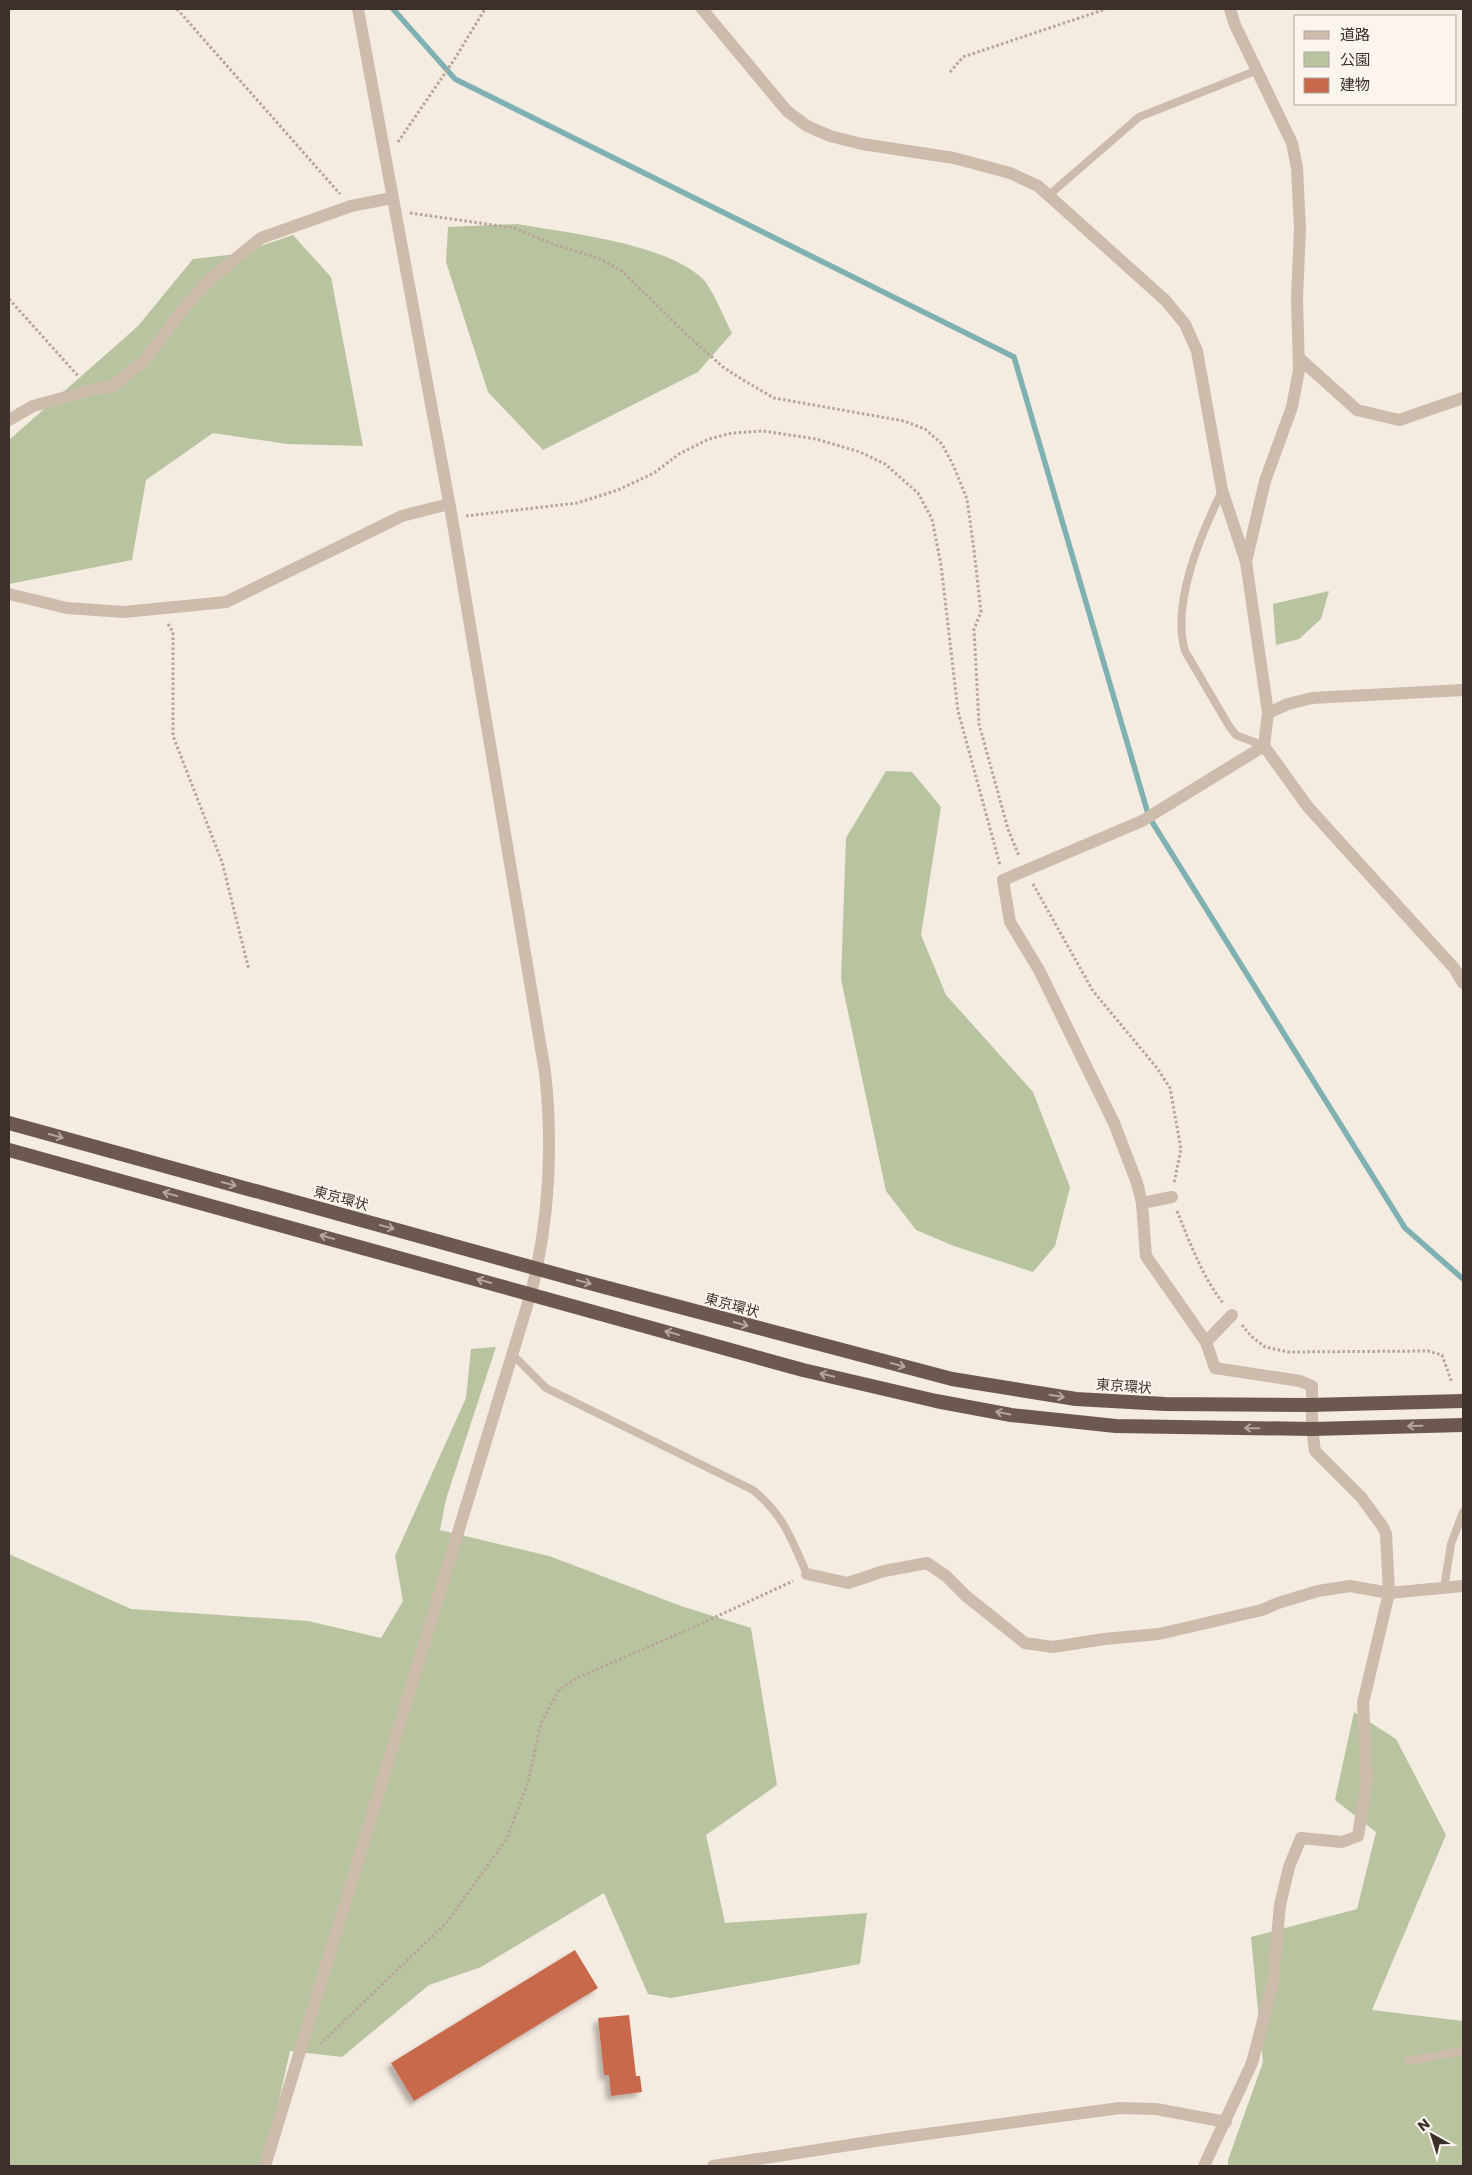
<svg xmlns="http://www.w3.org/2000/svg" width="1472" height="2175" font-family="Poppins,'Noto Sans JP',sans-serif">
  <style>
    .green { fill: #b8c4a0 }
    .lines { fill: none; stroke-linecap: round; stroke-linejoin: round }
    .stream { stroke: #7fb0b2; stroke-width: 5.5 }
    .building { fill: #c8694b; filter: url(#shadow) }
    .path { stroke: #b9a596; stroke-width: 3; stroke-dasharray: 2.5 2.5; stroke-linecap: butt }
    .service { stroke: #cdbbac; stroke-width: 8 }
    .minor { stroke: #cdbbac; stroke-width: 12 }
    .tertiary { stroke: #cdbbac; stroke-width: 12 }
    .trunk { stroke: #6c584f; stroke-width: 14 }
    .oneway { stroke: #b4a69e }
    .labels { text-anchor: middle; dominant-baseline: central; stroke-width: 4; stroke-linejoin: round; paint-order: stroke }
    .street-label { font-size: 14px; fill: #3b302b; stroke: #fbf5ee }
  </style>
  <defs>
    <filter id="shadow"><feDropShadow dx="-4.5" dy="4.5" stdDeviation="2.5" flood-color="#0004"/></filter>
  </defs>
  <rect width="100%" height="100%" fill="#f4ebe1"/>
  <g class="green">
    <path d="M517,224C568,233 665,243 703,279C712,288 725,320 732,333L698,372L543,450L488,392L446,262L448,227Z"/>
    <path d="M293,235L331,277L363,446L287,444L213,433L146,480L132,560L9,584V440L138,326L193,259L237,254Z"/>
    <path d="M1329,591L1321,619L1299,639L1276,645L1273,604Z"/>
    <path d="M886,771L912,772L941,807L921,935L946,995L1033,1092L1070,1187L1055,1246L1033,1272L954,1246L916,1230L886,1191L841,979L846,838Z"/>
    <path d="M496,1347L446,1499L440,1530L549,1556L681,1606L751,1628L777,1785L706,1835L725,1923L867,1913L860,1964L671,1998L648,1994L604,1893L481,1967L429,1985L342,2057L290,2051L264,2166H9V1554L131,1609L308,1621L381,1638L403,1601L395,1556L466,1398L471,1349Z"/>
    <path d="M1354,1712L1396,1739L1446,1835L1372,2010L1463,2021V2166H1228V2160L1263,2062L1251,1937L1357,1909L1376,1832L1335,1800Z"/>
  </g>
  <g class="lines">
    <path class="stream" d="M393,9L455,79L1014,357L1149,817L1405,1228L1463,1279"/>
  </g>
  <g class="building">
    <path d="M575,1950L598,1988L414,2101L391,2063Z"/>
    <path d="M629,2015L636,2076H640L642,2092L611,2096L609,2075H604L598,2018Z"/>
  </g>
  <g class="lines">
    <g class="path">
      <path d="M177,9L340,194"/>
      <path d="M950,72L963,57L1106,9"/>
      <path d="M398,142L454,60L485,9"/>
      <path d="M410,213L514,228L555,245L598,258L622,271L686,334L723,367L743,380L774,398L904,421L925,429L942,444L954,467L967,499L974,550L981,612L974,629L979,724L1008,829L1019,856"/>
      <path d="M9,299L79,377"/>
      <path d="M466,516L577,503L618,490L654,473L679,454L709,439L732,433L763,431L816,439L860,452L885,464L918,493L932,519L941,565L958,711L1000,865"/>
      <path d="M168,624L173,632V736L222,862L249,970"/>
      <path d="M1033,884L1093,991L1157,1068L1170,1088L1181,1149L1174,1183"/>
      <path d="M1177,1211C1190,1243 1202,1276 1223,1303"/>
      <path d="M1242,1325L1251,1336L1265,1347L1288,1352L1428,1351L1442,1355L1452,1383"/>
      <path d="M320,2044L447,1922L506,1840L528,1783L541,1723L559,1690L575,1679L694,1627L793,1581"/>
    </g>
    <g class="service">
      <path d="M1049,195L1139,117L1258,70"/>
      <path d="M1222,491C1201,534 1171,603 1185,651L1229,726L1236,735L1264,746"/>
      <path d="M512,1354L546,1388L753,1490C784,1515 791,1539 807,1574"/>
      <path d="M1444,1588L1451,1544L1463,1512"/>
      <path d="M1408,2061L1463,2051"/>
    </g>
    <g class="minor">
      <path d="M702,9L787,111L807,126L830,136L862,144L954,158L1010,173L1038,186L1165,300L1185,324L1197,351L1222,490L1246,562L1268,713L1264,746L1308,807L1454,968L1463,983"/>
      <path d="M1230,9L1235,25L1292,143L1297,168L1300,229L1297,298L1299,370L1292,407L1265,481L1246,562"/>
      <path d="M1299,358L1357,410L1399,420L1463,398"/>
      <path d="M9,420L33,406L91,390L113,386L145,360L183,309L209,280L261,238L351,206L392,198"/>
      <path d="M9,594L67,608L124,612L226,602L402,516L449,504"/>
      <path d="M1268,713L1288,704L1312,698L1463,690"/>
      <path d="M1142,1203L1172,1197"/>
      <path d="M1206,1342L1146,1256L1142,1203L1137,1183L1114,1123L1039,970L1010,922L1003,880L1142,821L1264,746"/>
      <path d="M807,1574L848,1583L884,1571L927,1563L946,1576L966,1596L1025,1643L1053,1647L1104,1639L1159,1634L1262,1610L1278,1603L1318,1591L1350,1586L1389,1593L1463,1586"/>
      <path d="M713,2166L882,2140L1120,2108L1156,2109L1226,2122"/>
      <path d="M1204,2166L1252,2063L1273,1982L1280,1905L1289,1867L1301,1838L1342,1842L1358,1836L1367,1780L1363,1703L1389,1593L1386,1534L1383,1527L1361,1497L1315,1451L1312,1429V1386L1300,1381L1215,1368L1206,1342L1232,1315"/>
    </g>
    <path class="tertiary" d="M265,2166L531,1293C549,1222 553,1145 545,1072L452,518L358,9"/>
    <g class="trunk">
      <path d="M9,1123L578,1280L952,1379L1076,1399L1165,1404L1309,1405L1463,1401"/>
      <path d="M9,1150L803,1370L936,1401L1011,1415L1116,1426L1312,1429L1463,1425"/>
    </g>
  </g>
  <defs><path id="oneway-shaft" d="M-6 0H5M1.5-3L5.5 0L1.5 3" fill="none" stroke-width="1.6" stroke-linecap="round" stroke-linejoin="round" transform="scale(1.25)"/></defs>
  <g class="oneway">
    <use href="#oneway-shaft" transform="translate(56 1136) rotate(15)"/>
    <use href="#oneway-shaft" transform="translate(229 1184) rotate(15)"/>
    <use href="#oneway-shaft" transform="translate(170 1194) rotate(-165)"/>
    <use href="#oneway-shaft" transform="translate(387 1227) rotate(15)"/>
    <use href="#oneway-shaft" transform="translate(327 1237) rotate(-164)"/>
    <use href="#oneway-shaft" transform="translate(484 1281) rotate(-164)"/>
    <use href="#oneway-shaft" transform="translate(584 1282) rotate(15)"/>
    <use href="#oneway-shaft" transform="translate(741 1324) rotate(15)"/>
    <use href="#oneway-shaft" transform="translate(672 1333) rotate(-164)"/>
    <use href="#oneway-shaft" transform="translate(898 1365) rotate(15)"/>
    <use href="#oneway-shaft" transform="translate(827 1375) rotate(-167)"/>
    <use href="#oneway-shaft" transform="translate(1057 1396) rotate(9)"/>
    <use href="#oneway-shaft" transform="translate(1003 1413) rotate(-169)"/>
    <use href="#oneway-shaft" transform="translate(1415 1426) rotate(179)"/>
    <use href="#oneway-shaft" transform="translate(1252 1428) rotate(-179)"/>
  </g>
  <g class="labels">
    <g class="street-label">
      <text transform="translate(341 1198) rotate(15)">東京環状</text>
      <text transform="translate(732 1305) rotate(15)">東京環状</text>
      <text transform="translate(1124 1386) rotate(4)">東京環状</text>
    </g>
  </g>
  <rect width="1472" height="2175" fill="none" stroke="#3b302b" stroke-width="20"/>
  <rect x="1294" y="15" width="162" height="90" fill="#fbf5ee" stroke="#aea6a0"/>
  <rect x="1304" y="31" width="25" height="8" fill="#cdbbac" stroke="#aea6a0"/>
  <text x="1340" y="40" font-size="15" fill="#3b302b">道路</text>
  <rect x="1304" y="52" width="25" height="15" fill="#b8c4a0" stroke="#aea6a0"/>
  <text x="1340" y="65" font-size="15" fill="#3b302b">公園</text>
  <rect x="1304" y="78" width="25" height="15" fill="#c8694b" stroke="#aea6a0"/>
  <text x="1340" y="90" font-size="15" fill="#3b302b">建物</text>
  <g transform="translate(1432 2135) rotate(321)" stroke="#fbf5ee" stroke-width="4" paint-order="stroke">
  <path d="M0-4L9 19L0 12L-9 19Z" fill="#3b302b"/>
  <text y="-8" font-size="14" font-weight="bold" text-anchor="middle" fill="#3b302b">N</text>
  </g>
</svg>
